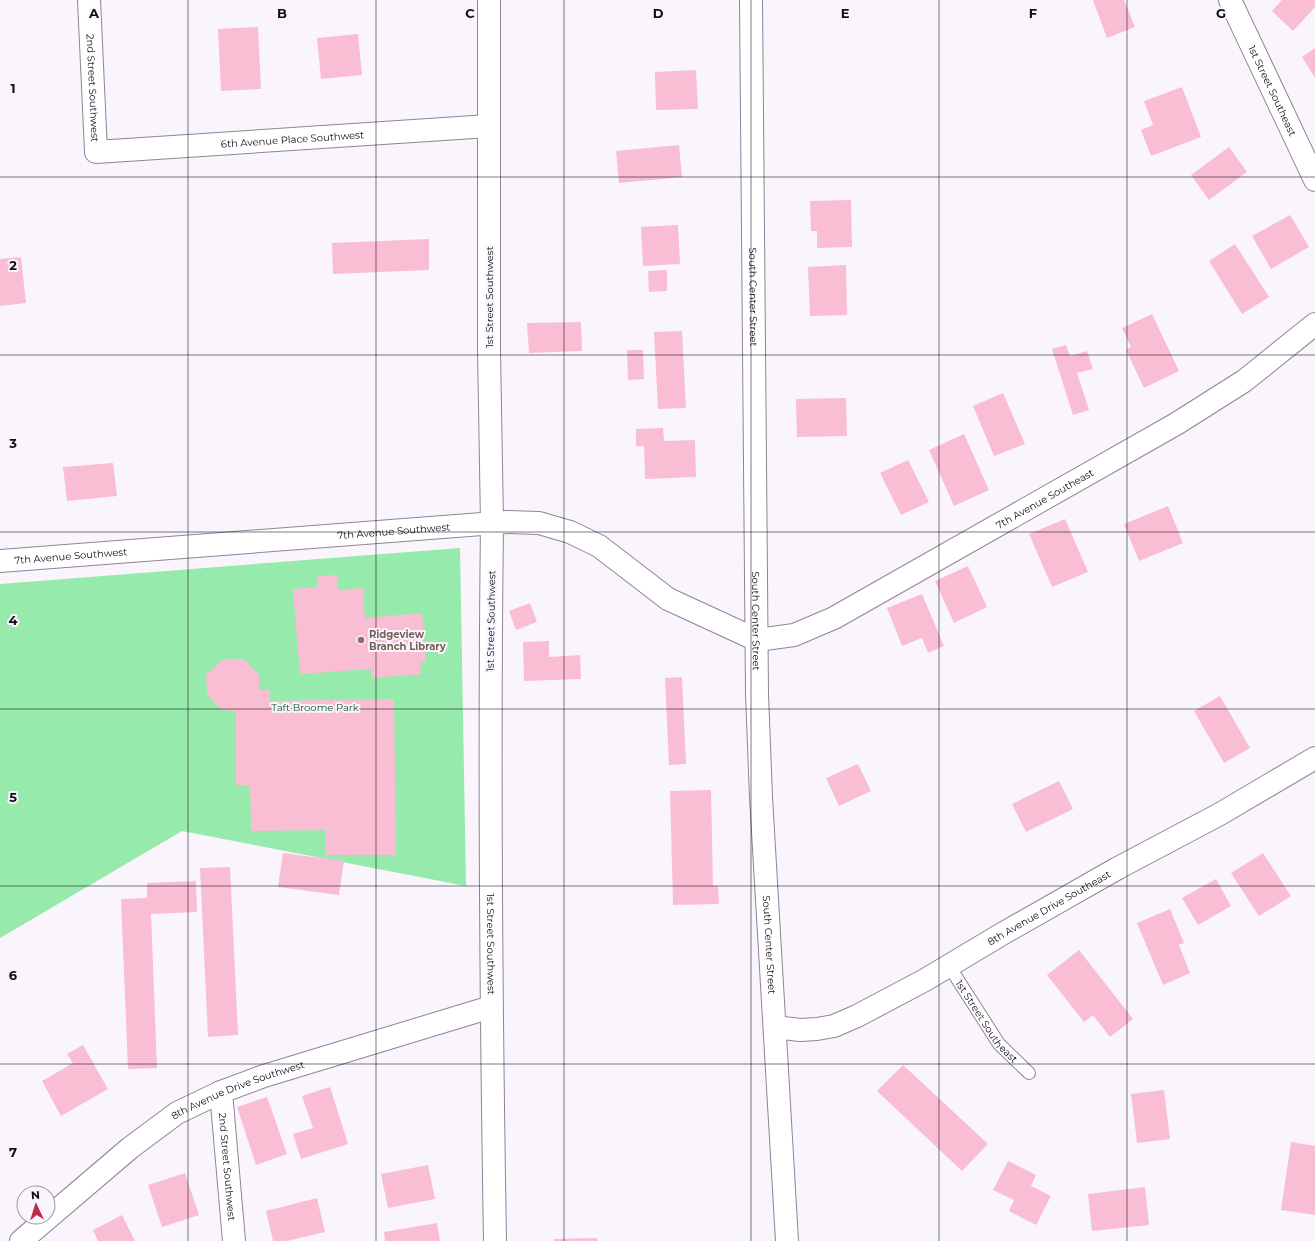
<svg xmlns="http://www.w3.org/2000/svg" width="1315" height="1241" font-family="Montserrat,sans-serif">
  <style>
    .green { fill: #96eaab }
    .building { fill: #f9bdd4 }
    .lines { fill: none; stroke-linecap: round; stroke-linejoin: round }
    .service-casing { stroke: #8f8395; stroke-width: 14 }
    .minor-casing { stroke: #8f8395; stroke-width: 24 }
    .tertiary-casing { stroke: #8f8395; stroke-width: 24 }
    .service { stroke: #fff; stroke-width: 12 }
    .minor { stroke: #fff; stroke-width: 22 }
    .tertiary { stroke: #fff; stroke-width: 22 }
    .grid { fill: none; stroke: #110c13; stroke-width: 1; stroke-opacity: 0.55 }
    .education-dot { fill: #8d6e63; stroke: #faf5fd; stroke-width: 1.5 }
    .labels { text-anchor: middle; dominant-baseline: central; stroke-width: 4; stroke-linejoin: round; paint-order: stroke }
    .street-label { font-size: 10px; fill: #110c13; stroke: #faf5fd }
    .education-label { font-size: 10px; font-weight: bold; fill: #785e54; stroke: #faf5fd; text-anchor: start }
    .park-label { font-size: 10px; fill: #115129; stroke: #faf5fd }
    .grid-label { font-size: 13px; text-anchor: middle; font-weight: bold; fill: #110c13; stroke: #faf5fd; stroke-width: 4; stroke-linejoin: round; paint-order: stroke }
  </style>
  <rect width="100%" height="100%" fill="#faf5fd"/>
  <path class="green" d="M460,548L466,886L182,831L0,938V584Z"/>
  <g class="building">
    <path d="M1093,0H1124L1135,27L1107,38Z"/>
    <path d="M1282,0H1315V7L1293,31L1272,11Z"/>
    <path d="M258,27L261,89L221,91L218,29Z"/>
    <path d="M358,34L362,75L321,79L317,38Z"/>
    <path d="M1315,48V78L1302,57Z"/>
    <path d="M696,70L698,109L656,110L655,72Z"/>
    <path d="M1182,87L1201,137L1151,156L1141,130L1153,125L1144,101Z"/>
    <path d="M679,145L682,177L619,183L616,151Z"/>
    <path d="M1229,147L1247,172L1209,200L1191,175Z"/>
    <path d="M851,200L852,247L817,248V231H811L810,201Z"/>
    <path d="M1290,215L1309,247L1271,269L1252,236Z"/>
    <path d="M678,225L680,264L643,266L641,227Z"/>
    <path d="M429,239V270L333,274L332,243Z"/>
    <path d="M1235,244L1269,297L1242,314L1209,261Z"/>
    <path d="M21,257L26,303L0,306V259Z"/>
    <path d="M846,265L847,315L810,316L808,267Z"/>
    <path d="M667,270V291L649,292L648,271Z"/>
    <path d="M1152,314L1179,371L1144,388L1126,350L1131,347L1122,328Z"/>
    <path d="M581,322L582,351L529,353L527,323Z"/>
    <path d="M682,331L686,408L658,409L654,332Z"/>
    <path d="M1066,345L1070,356L1087,351L1093,369L1077,373L1089,410L1073,415L1052,349Z"/>
    <path d="M627,350H643L644,379L628,380Z"/>
    <path d="M1003,393L1025,444L994,456L973,406Z"/>
    <path d="M846,398L847,436L797,437L796,399Z"/>
    <path d="M663,428L664,441L695,440L696,477L645,479L644,446H636V429Z"/>
    <path d="M964,434L989,490L954,506L929,450Z"/>
    <path d="M908,460L929,502L901,515L880,473Z"/>
    <path d="M113,463L117,496L67,501L63,467Z"/>
    <path d="M1168,506L1183,543L1139,561L1124,524Z"/>
    <path d="M1065,519L1088,572L1052,587L1029,534Z"/>
    <path d="M968,566L987,607L954,623L935,581Z"/>
    <path d="M337,575L338,590L363,588L365,618L422,613L426,662L420,663L421,674L371,678V669L300,674L293,589L318,587L317,576Z"/>
    <path d="M922,594L944,646L928,653L922,638L902,646L887,608Z"/>
    <path d="M530,603L537,622L516,630L509,611Z"/>
    <path d="M549,641V657L580,655L581,679L524,681L523,642Z"/>
    <path d="M223,659H244L259,675V690H270V701L394,699L396,855H325V830L251,831L250,785H236V711L221,710L207,694L206,675Z"/>
    <path d="M682,677L686,764L669,765L665,678Z"/>
    <path d="M1220,696L1250,748L1224,763L1194,711Z"/>
    <path d="M858,764L871,791L839,806L826,778Z"/>
    <path d="M1059,781L1073,809L1026,832L1012,804Z"/>
    <path d="M711,790L713,886H718L719,904L673,905L670,791Z"/>
    <path d="M283,853L344,861L339,895L278,887Z"/>
    <path d="M1263,853L1291,896L1259,916L1231,873Z"/>
    <path d="M230,867L238,1035L208,1037L200,868Z"/>
    <path d="M1216,879L1231,906L1198,925L1182,898Z"/>
    <path d="M196,881L197,912L151,914L157,1068L128,1069L121,899L147,898V883Z"/>
    <path d="M1170,909L1184,943L1179,945L1190,973L1163,985L1137,923Z"/>
    <path d="M1079,950L1133,1019L1110,1037L1093,1015L1084,1022L1047,975Z"/>
    <path d="M83,1045L108,1089L61,1116L42,1081L73,1063L67,1054Z"/>
    <path d="M903,1065L988,1144L962,1171L877,1091Z"/>
    <path d="M330,1087L348,1144L301,1159L293,1134L313,1128L302,1096Z"/>
    <path d="M1164,1090L1170,1139L1137,1143L1131,1094Z"/>
    <path d="M267,1097L287,1154L256,1165L237,1107Z"/>
    <path d="M1291,1142L1315,1146V1215L1281,1210Z"/>
    <path d="M1008,1161L1036,1175L1031,1186L1051,1196L1036,1225L1009,1211L1014,1200L993,1190Z"/>
    <path d="M428,1165L435,1199L388,1208L381,1174Z"/>
    <path d="M185,1173L199,1215L162,1227L148,1185Z"/>
    <path d="M1145,1187L1149,1225L1092,1231L1088,1194Z"/>
    <path d="M317,1198L325,1232L287,1241H273L266,1211Z"/>
    <path d="M122,1215L135,1241H98L93,1230Z"/>
    <path d="M437,1223L440,1241H385L384,1232Z"/>
    <path d="M597,1238L598,1241H554V1239Z"/>
  </g>
  <g class="lines">
    <g class="service-casing">
      <g id="service">
        <path id="s1" d="M949,966L999,1044L1029,1073"/>
      </g>
    </g>
    <g class="minor-casing">
      <g id="minor">
        <path id="s2" d="M89,0L96,152L489,126"/>
        <path id="s3" d="M1230,0L1315,180"/>
        <path id="s4" d="M492,523C489,762 491,1002 495,1241"/>
        <path id="s5" d="M757,640L794,635L834,618L1176,424L1244,381L1315,324"/>
        <path id="s6" d="M775,1027L800,1030L817,1029L834,1026L857,1016L925,980L1002,934L1118,868L1220,814L1315,758"/>
        <path id="s7" d="M221,1092L234,1241"/>
        <path id="s8" d="M21,1241L130,1148L177,1113L221,1092L264,1076L491,1007"/>
      </g>
    </g>
    <g class="tertiary-casing">
      <g id="tertiary">
        <path d="M489,0V349L492,523"/>
        <path id="s9" d="M751,0L757,694L761,797L787,1241"/>
        <path id="s10" d="M0,561L508,522L539,523L570,532L599,546L668,599L757,640"/>
      </g>
    </g>
    <use href="#service" class="service"/>
    <use href="#minor" class="minor"/>
    <use href="#tertiary" class="tertiary"/>
  </g>
  <path class="grid" d="M188,0V1241M376,0V1241M564,0V1241M751,0V1241M939,0V1241M1127,0V1241M0,177H1315M0,355H1315M0,532H1315M0,709H1315M0,886H1315M0,1064H1315"/>
  <circle class="education-dot" cx="361" cy="640" r="4"/>
  <g class="labels">
    <g class="street-label">
      <text stroke="none"><textPath href="#s2" startOffset="88">2nd Street Southwest</textPath></text>
      <text stroke="none"><textPath href="#s3" startOffset="100">1st Street Southeast</textPath></text>
      <text stroke="none"><textPath href="#s2" startOffset="349">6th Avenue Place Southwest</textPath></text>
      <text transform="translate(489 297) rotate(-90)">1st Street Southwest</text>
      <text stroke="none"><textPath href="#s9" startOffset="297">South Center Street</textPath></text>
      <text stroke="none"><textPath href="#s5" startOffset="323">7th Avenue Southeast</textPath></text>
      <text stroke="none"><textPath href="#s10" startOffset="395">7th Avenue Southwest</textPath></text>
      <text stroke="none"><textPath href="#s10" startOffset="71">7th Avenue Southwest</textPath></text>
      <text transform="translate(491 621) rotate(-89)">1st Street Southwest</text>
      <text stroke="none"><textPath href="#s9" startOffset="621">South Center Street</textPath></text>
      <text stroke="none"><textPath href="#s6" startOffset="305">8th Avenue Drive Southeast</textPath></text>
      <text stroke="none"><textPath href="#s4" startOffset="421">1st Street Southwest</textPath></text>
      <text stroke="none"><textPath href="#s9" startOffset="945">South Center Street</textPath></text>
      <text stroke="none"><textPath href="#s1" startOffset="67">1st Street Southeast</textPath></text>
      <text stroke="none"><textPath href="#s8" startOffset="267">8th Avenue Drive Southwest</textPath></text>
      <text stroke="none"><textPath href="#s7" startOffset="75">2nd Street Southwest</textPath></text>
    </g>
    <g class="education-label">
      <text x="369" y="634">Ridgeview<tspan x="369" dy="12">Branch Library</tspan></text>
    </g>
    <g class="park-label">
      <text x="315" y="707">Taft Broome Park</text>
    </g>
  </g>
  <g class="grid-label">
    <text x="94" y="18">A</text>
    <text x="282" y="18">B</text>
    <text x="470" y="18">C</text>
    <text x="658" y="18">D</text>
    <text x="845" y="18">E</text>
    <text x="1033" y="18">F</text>
    <text x="1221" y="18">G</text>
    <text x="13" y="93">1</text>
    <text x="13" y="270">2</text>
    <text x="13" y="448">3</text>
    <text x="13" y="625">4</text>
    <text x="13" y="802">5</text>
    <text x="13" y="980">6</text>
    <text x="13" y="1157">7</text>
  </g>
  <g transform="translate(36 1205) rotate(356)"><circle r="19" fill="#faf5fd" stroke="#9d989f"/>
  <path d="M0-3L7 15L0 10L-7 15Z" fill="#be2d47"/>
  <text y="-6" font-size="11" font-weight="bold" text-anchor="middle" fill="#110c13">N</text>
  </g>
</svg>
